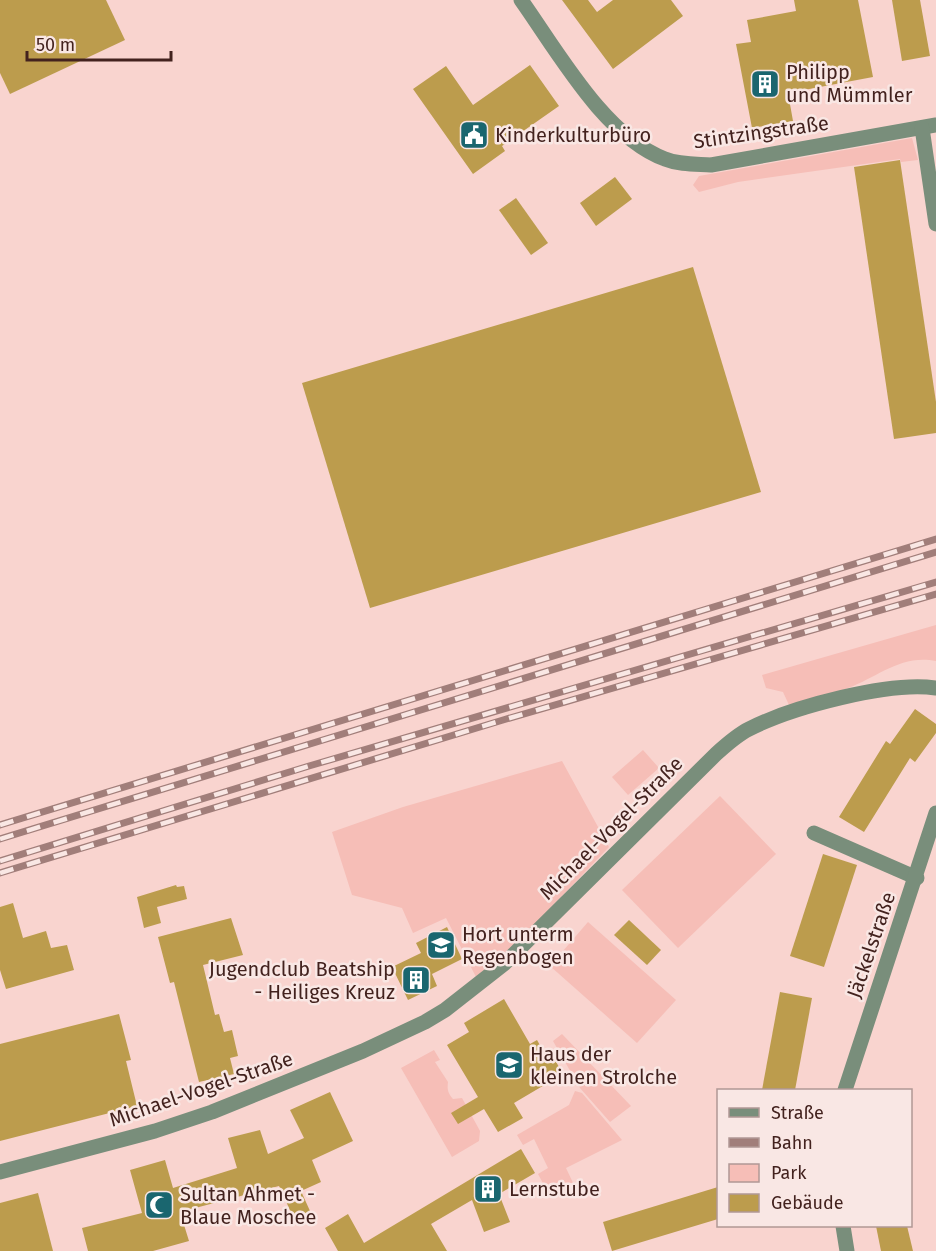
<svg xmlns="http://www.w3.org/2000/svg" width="936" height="1251" font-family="'Fira Sans',sans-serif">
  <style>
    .green { fill: #f6beb7 }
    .building { fill: #bc9c4d }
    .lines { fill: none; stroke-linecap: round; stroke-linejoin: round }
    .minor { stroke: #798e7b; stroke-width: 15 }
    .rail-casing { stroke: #a17e7a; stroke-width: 7 }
    .rail { stroke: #f9e7e4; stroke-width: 4.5; stroke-dasharray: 14; stroke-linecap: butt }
    .labels { text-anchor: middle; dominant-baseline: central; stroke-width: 5; stroke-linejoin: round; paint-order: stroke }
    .poi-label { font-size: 20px; fill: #43221e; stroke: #f9e7e4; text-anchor: start }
    .street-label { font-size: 20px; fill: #43221e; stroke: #f9e7e4 }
  </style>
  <rect width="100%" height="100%" fill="#f9d4cf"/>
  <g class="green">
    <path d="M912,138L918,160L901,162L900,159L738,182L699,192L693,185L699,176Z"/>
    <path d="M936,625V661C901,654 878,677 848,688C829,696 808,699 789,705L783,692L766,688L762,675Z"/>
    <path d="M643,750L659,768L628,795L612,777Z"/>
    <path d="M562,761L609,847L516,944L476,977L446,918L413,933L402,908L352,895L332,832L403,807Z"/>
    <path d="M720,796L776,854L678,948L622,890Z"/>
    <path d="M588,922L676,1000L637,1043L550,966Z"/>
    <path d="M562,1034L631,1106L610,1122L580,1088L553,1041Z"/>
    <path d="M434,1050L440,1060L435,1062L448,1082C447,1090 448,1093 453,1099L462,1098L480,1131L479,1141L452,1157L401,1068Z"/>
    <path d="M575,1091L582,1093L622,1140L566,1168L575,1187L551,1198L538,1174L548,1168L534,1139L523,1145L517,1135L569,1105Z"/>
  </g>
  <g class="building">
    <path d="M0,0H106L125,40L10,94L0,73Z"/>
    <path d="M562,0H588L597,12L613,0H671L683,16L613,69Z"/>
    <path d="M794,0H858L873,77L788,93L793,121L752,128L736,44L751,42L747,20L796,11Z"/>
    <path d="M892,0H920L930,56L902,61Z"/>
    <path d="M530,65L559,106L502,146L505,151L473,174L413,89L446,66L473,105Z"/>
    <path d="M900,160L936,402V433L894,439L854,167Z"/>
    <path d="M615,177L632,199L596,226L580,203Z"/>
    <path d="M516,198L548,243L531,255L499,210Z"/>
    <path d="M693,267L761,492L370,608L302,383Z"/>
    <path d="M915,709L936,724V733L915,762L910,758L864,832L839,817L886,741L890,744Z"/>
    <path d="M823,854L857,865L824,967L790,956Z"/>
    <path d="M176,885L177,887L184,886L187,899L157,907L161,923L144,928L137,897Z"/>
    <path d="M13,903L23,938L46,931L51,948L67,945L74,970L6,989L0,970V907Z"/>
    <path d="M231,918L243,955L203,965L215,1015L219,1014L224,1032L232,1030L238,1056L230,1058L234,1074L199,1082L174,982L170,983L158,937Z"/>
    <path d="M629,920L661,950L647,965L614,935Z"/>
    <path d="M447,927L462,959L432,974L437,986L408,1000L392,967L421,953L416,943Z"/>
    <path d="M780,992L812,998L795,1090H762Z"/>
    <path d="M504,999L530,1044L537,1040L546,1056L551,1053L563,1074L514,1103L523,1118L498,1132L484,1109L458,1124L451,1113L478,1097L447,1045L469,1032L464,1023Z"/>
    <path d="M119,1014L131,1060L126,1061L137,1106L0,1141V1044Z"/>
    <path d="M330,1092L353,1141L312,1160L321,1182L301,1191L310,1211L294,1219L279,1186L180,1212L189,1241L153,1251H88L82,1228L142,1213L130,1170L165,1160L173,1188L237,1168L228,1138L260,1130L268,1154L304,1138L290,1110Z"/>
    <path d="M521,1149L535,1173L499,1194L510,1222L484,1232L472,1200L431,1224L447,1251H338L325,1228L348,1214L364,1243Z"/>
    <path d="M718,1187V1219L612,1251L603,1222Z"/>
    <path d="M38,1193L53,1251H0V1203Z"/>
    <path d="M876,1226H907L913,1251H881Z"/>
  </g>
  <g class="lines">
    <g class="minor">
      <path d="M521,0C558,52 605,137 665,159C680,165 696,164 711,165L936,125"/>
      <path d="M922,128L936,224"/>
      <path d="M814,833L917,878"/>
      <path d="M845,1090L936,813"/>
      <path d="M0,1172L155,1131L212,1112L363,1051L425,1022L445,1010L505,963L716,754C727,744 737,735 749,729C792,707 889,681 936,688"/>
      <path d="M843,1226L847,1251"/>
    </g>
    <g class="rail-casing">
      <g id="rail">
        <path d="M0,825L936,539"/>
        <path d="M0,839L936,552"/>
        <path d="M0,861L309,766L936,582"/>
        <path d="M0,873L503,720L936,594"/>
      </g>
    </g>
    <use href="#rail" class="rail"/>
  </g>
  <defs>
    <g id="building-square" transform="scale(1.5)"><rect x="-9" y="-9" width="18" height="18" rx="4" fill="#1a666f" stroke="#f9e7e4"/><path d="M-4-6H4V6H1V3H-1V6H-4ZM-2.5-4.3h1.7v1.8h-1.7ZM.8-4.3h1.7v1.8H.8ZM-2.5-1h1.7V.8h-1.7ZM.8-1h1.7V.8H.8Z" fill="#fff"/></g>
    <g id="civic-square" transform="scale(1.5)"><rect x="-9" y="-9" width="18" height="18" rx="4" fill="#1a666f" stroke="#f9e7e4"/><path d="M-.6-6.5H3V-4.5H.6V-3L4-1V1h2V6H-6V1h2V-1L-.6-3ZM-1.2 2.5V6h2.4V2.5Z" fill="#fff"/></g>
    <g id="school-square" transform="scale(1.5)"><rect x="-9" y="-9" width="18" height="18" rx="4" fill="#1a666f" stroke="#f9e7e4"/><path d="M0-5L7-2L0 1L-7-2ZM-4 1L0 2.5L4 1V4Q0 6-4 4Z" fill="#fff"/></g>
    <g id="mosque-square" transform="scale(1.5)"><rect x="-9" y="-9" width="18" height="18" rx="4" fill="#1a666f" stroke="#f9e7e4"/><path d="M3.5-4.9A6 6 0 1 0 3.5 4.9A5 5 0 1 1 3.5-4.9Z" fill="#fff"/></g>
  </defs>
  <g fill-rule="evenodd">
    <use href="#building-square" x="765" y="84"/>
    <use href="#civic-square" x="474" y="135"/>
    <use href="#school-square" x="441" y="945"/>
    <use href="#building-square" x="416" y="980"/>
    <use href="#school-square" x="509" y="1065"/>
    <use href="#building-square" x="488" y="1189"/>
    <use href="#mosque-square" x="159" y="1205"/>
  </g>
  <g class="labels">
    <g class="poi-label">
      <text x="786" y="72">Philipp<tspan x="786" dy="23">und Mümmler</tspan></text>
      <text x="495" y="135">Kinderkulturbüro</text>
      <text x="462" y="934">Hort unterm<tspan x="462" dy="23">Regenbogen</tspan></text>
      <text x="395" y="969" text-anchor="end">Jugendclub Beatship<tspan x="395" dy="23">- Heiliges Kreuz</tspan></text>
      <text x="530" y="1054">Haus der<tspan x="530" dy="23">kleinen Strolche</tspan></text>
      <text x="509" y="1189">Lernstube</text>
      <text x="180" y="1194">Sultan Ahmet -<tspan x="180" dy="23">Blaue Moschee</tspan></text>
    </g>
    <g class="street-label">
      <text transform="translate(761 132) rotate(-8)">Stintzingstraße</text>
      <text transform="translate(611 828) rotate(-45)">Michael-Vogel-Straße</text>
      <text transform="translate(871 945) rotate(-71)">Jäckelstraße</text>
      <text transform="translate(201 1089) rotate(-19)">Michael-Vogel-Straße</text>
    </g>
  </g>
  <rect x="717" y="1089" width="195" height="138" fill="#f9e7e4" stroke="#b09895" stroke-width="1.5"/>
  <rect x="729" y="1108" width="30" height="9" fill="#798e7b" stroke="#b09895" stroke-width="1.5"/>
  <text x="771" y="1119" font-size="18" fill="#43221e">Straße</text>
  <rect x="729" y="1138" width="30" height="9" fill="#a17e7a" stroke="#b09895" stroke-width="1.5"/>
  <text x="771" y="1149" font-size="18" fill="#43221e">Bahn</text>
  <rect x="729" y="1164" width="30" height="18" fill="#f6beb7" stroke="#b09895" stroke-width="1.5"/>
  <text x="771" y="1179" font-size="18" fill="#43221e">Park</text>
  <rect x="729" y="1194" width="30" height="18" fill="#bc9c4d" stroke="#b09895" stroke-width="1.5"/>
  <text x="771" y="1209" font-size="18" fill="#43221e">Gebäude</text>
  <path d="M27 51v9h144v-9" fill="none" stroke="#43221e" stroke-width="3"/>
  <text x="36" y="51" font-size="18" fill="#43221e" stroke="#f9e7e4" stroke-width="4.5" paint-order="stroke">50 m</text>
</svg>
